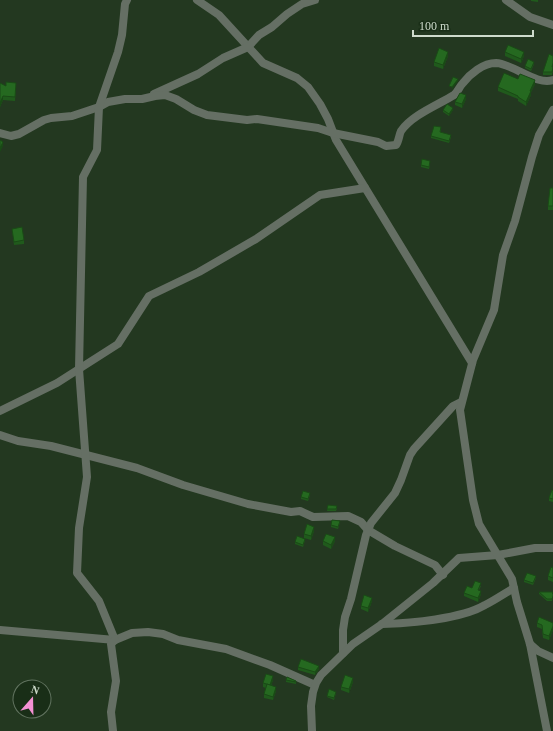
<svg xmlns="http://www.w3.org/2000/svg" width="553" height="731" font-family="'Times New Roman',serif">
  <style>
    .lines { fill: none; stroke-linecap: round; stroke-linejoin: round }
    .minor { stroke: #656f64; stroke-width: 8 }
    .wall { fill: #205a1c }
    .shaded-wall { fill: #1a4a16 }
    .building { fill: #256920; stroke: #1a4a16 }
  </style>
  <rect width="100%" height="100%" fill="#233820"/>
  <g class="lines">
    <g class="minor">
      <path d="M197,0L219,15L263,63L297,78L308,87L320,104L328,119L336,140L472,363"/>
      <path d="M506,0L530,17L553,25"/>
      <path d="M154,94L198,74L223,58L248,47L259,35L272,27L287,14L302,4L315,0"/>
      <path d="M0,133L11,136L19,134L44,120L51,118L72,116L99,107L108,102L125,99H142L155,96L165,95L176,99L194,110L207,115L247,120L257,119L318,128L333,133L378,142L386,146L396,145C399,141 399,135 401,131C412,115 438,105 454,95C458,92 459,87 463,83C470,74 483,63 496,63C514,64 537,86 553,80"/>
      <path d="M0,411L57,383L118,344L149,296L199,272L256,239L320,195L365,188"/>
      <path d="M0,435L18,441L51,446L137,468L183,485L248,504L291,512L300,511L313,517L348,516L361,522L368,530L395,546L435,565L443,575"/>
      <path d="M382,624C411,623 461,619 485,605C495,600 505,593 514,588"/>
      <path d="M0,630L115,640L132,633L148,632L163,634L178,640L226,649L270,665L315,685"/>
      <path d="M115,640L99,601L77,573L79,528L87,477L79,369L83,177L97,150L99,107L118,52L122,35L125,4L127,0"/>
      <path d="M530,644L538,651L553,658"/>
      <path d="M343,653V630L345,617L351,599L366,535L371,523L395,493L401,480L410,455L414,449L453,406L461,402"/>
      <path d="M113,731L111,712L116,681L111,644L115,640"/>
      <path d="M312,731L311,706L313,692L316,683L321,675L353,644L382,624L433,583L459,558L498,555L535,548H553"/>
      <path d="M547,731L530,644L517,602L512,579L479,524L473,500L460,410L473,360L494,310L503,255L515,221L532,157L539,135L553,110"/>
    </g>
  </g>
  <g class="wall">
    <path d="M531,0H538V2L531,1Z"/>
    <path d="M505,52L524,56L521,63L505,56Z"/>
    <path d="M448,56L443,69L434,66V62Z"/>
    <path d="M553,56L552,67L553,70L552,75H543V72Z"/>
    <path d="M534,64L531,71L525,68V66Z"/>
    <path d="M518,79L535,84L531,92V95L526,106L518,101V99L498,91V87Z"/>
    <path d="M0,83L6,86L16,83L15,101L3,100L0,107Z"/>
    <path d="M466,99L462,108L455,105V102Z"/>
    <path d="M443,110H453L449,116L443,112Z"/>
    <path d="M441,129V132L451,137L449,143L431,138V136Z"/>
    <path d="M430,163L429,169L421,167V165Z"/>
    <path d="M553,188V210H548V206Z"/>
    <path d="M12,229L24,240V244L14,245Z"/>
    <path d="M553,491V502L549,501V498Z"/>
    <path d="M310,495L308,501L301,499V497Z"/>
    <path d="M328,505L337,508L336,511H327Z"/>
    <path d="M340,522L338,529L331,527V525Z"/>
    <path d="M314,531L311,540L304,538V534Z"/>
    <path d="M305,540L303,547L295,544V542Z"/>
    <path d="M323,541H335L331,549L323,545Z"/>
    <path d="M553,568V582L548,580V576Z"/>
    <path d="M536,578L533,585L524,582V580Z"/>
    <path d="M481,586L479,590L481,594L478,602L464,596V593L472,588Z"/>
    <path d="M539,592L553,594L552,601H547L539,594Z"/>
    <path d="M372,601L368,612L361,609V606Z"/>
    <path d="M537,623H553V630L549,640L543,638L542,629L537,627Z"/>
    <path d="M298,667L319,669L315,675L298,670Z"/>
    <path d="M273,680L271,686L276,691L273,700L264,698V694L266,688L263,687V683Z"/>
    <path d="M286,680L296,682V684L286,682Z"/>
    <path d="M353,682L349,693L341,690V687Z"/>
    <path d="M336,693L334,700L327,697V696Z"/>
  </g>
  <g class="shaded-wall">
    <path d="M448,52V56L443,69V65Z"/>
    <path d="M524,52V56L521,63V59Z"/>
    <path d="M458,79V81L452,89V87Z"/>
    <path d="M535,80V84L531,92V95L526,106V102L530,91Z"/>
    <path d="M466,95V99L462,108V104Z"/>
    <path d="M3,96V100L0,107V103Z"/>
    <path d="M453,108V110L449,116V114Z"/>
    <path d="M3,142V146L0,152V148Z"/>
    <path d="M314,527V531L311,540V536Z"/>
    <path d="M335,537V541L331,549V545Z"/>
    <path d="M481,591V594L478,602V598Z"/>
    <path d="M372,598V601L368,612V608Z"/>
    <path d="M553,626V630L549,640V636Z"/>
    <path d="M319,666V669L315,675V672Z"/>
    <path d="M273,676V680L270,689V685Z"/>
    <path d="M353,678V682L349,693V689Z"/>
    <path d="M276,687V691L273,700V697Z"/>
  </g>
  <g class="building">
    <path d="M508,45L524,52L521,59L505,52Z"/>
    <path d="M439,48L448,52L443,65L434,62Z"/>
    <path d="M549,54L553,56V63L552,67H553L552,72H543Z"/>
    <path d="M528,59L534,62L531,69L525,66Z"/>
    <path d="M504,73L518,79L520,74L535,80L530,91H531L526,102L518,97V96L498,87Z"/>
    <path d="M453,77L458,79L452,87L449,86Z"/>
    <path d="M6,82L16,83L15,97L3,96L0,103V83L6,86Z"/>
    <path d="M460,93L466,95L462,104L455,102Z"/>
    <path d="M447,104L453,108L449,114L443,110Z"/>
    <path d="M434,126L441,127L440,132L451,135L449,141L431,136Z"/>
    <path d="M0,140L3,142L0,148Z"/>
    <path d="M422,159L430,161L429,167L421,165Z"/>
    <path d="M550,188H553V206H548Z"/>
    <path d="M22,227L24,240L14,242L12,229Z"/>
    <path d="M552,490L553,491V499L549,498Z"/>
    <path d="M303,491L310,493L308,499L301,497Z"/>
    <path d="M328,505L337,506L336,509H327Z"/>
    <path d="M332,520L340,521L338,527L331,525Z"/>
    <path d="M307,524L314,527L311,536L304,534Z"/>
    <path d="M326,534L335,537L331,545L323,541Z"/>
    <path d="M297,536L305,539L303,545L295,542Z"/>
    <path d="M551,567L553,568V578L548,576Z"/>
    <path d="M527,573L536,576L533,583L524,580Z"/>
    <path d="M475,581L481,583L478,590L481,591L478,598L464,593L467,586L472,588Z"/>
    <path d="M539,592H553L552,593L553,594V596L552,599H547Z"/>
    <path d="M364,595L372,598L368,608L361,606Z"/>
    <path d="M539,617L553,623V626L549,636L543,634L542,625L537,623Z"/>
    <path d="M301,659L319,666L315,672L298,667Z"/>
    <path d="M266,674L273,676L270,685L263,683Z"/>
    <path d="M345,675L353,678L349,689L341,687Z"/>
    <path d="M287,677L296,681V682L286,680Z"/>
    <path d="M267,684L276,687L273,697L264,694Z"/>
    <path d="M329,689L336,692L334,698L327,696Z"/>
  </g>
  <g transform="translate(32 699) rotate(20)"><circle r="19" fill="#192e17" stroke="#61735f"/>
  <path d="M0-3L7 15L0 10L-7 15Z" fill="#f491d4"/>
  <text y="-6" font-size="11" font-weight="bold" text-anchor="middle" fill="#cedbcc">N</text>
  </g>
  <path d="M413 30v6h120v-6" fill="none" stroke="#cedbcc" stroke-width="2"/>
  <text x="419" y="30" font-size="12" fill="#cedbcc" stroke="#192e17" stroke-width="3" paint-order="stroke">100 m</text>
</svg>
